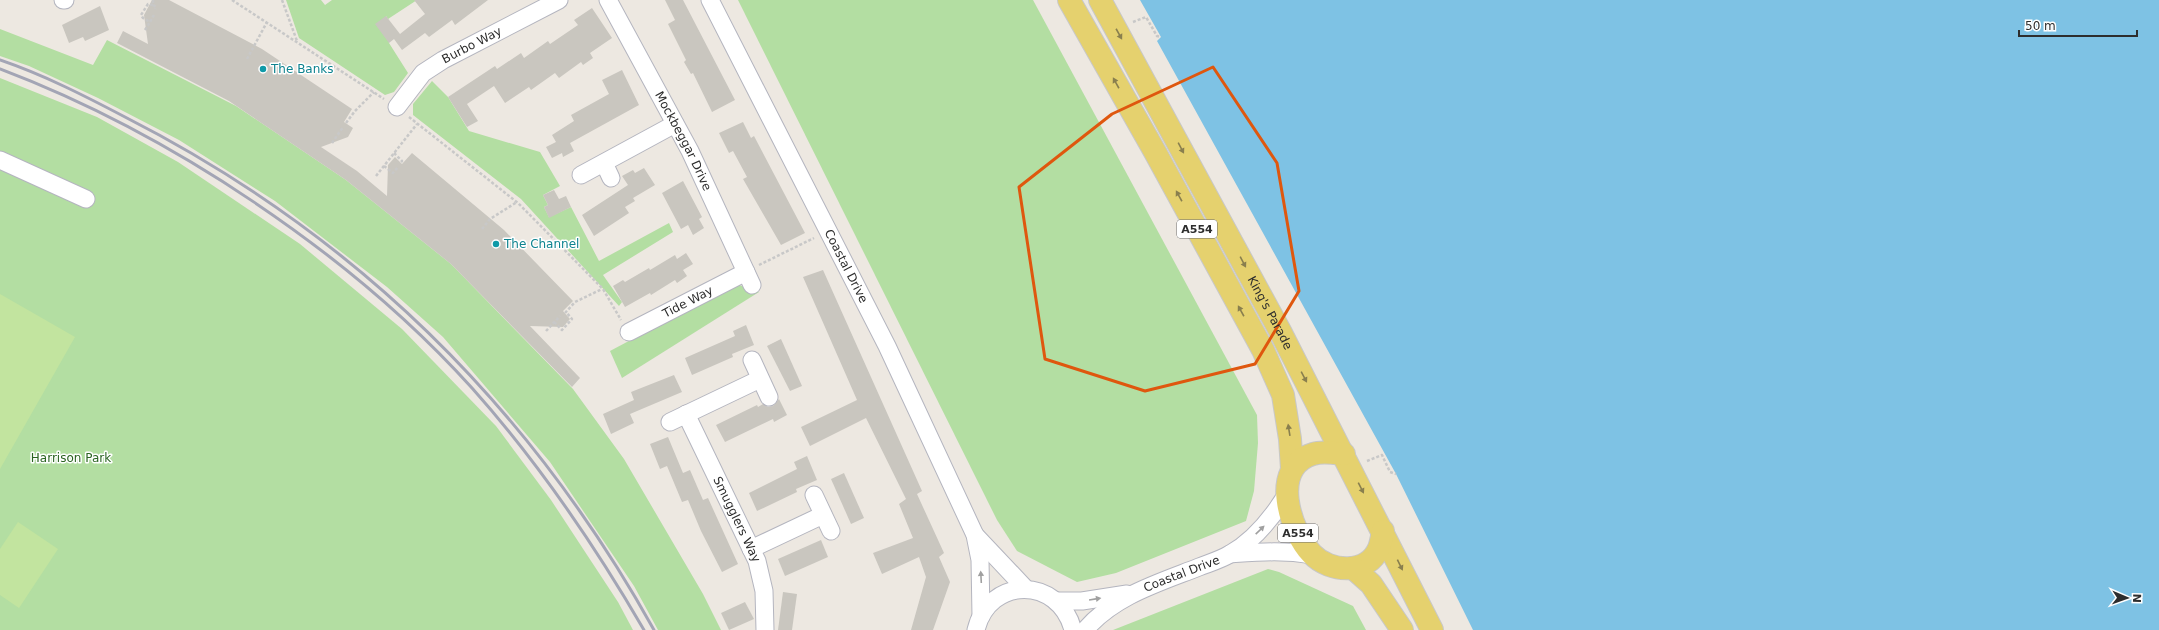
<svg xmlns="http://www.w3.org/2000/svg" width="2159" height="630" font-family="'DejaVu Sans',sans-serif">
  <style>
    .green { fill: #b3dea2 }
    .pitch { fill: #c2e49f }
    .water { fill: #7ec2e4 }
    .building { fill: #c9c6bf }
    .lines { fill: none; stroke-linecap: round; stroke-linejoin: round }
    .minor-casing { stroke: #b4b5bf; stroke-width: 19 }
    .major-casing { stroke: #c8c8c8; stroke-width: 24 }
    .path { stroke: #c8c8c8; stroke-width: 2.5; stroke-dasharray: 3 2; stroke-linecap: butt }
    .minor { stroke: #fff; stroke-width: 17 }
    .major { stroke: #e5d16e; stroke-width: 22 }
    .rail { stroke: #a3a5b5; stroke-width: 3 }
    .oneway { fill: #897f4e }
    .oneway2 { fill: #a0a0a0 }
    .marked { fill: none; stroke: #df570e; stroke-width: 3; stroke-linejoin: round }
    .culture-dot { fill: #0f9aa8; stroke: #fff; stroke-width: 1.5 }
    .labels { text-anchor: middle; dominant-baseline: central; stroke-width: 3; stroke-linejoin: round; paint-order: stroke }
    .shield { fill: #fff; stroke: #6c6c6c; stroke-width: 1 }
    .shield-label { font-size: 11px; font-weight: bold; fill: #2d2d2d }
    .street-label { font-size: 12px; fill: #2d2d2d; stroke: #fff }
    .culture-label { font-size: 12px; fill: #0d838f; stroke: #fff; text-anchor: start }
    .park-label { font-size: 12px; fill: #2b6422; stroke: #fff }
  </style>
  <rect width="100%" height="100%" fill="#ede8e1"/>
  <g class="green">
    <path d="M286,0H321L325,5L332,0H417L388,19L386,16L389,43L408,73L394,92L385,95L299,38Z"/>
    <path d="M738,0H1033L1257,415L1258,443L1254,491L1246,521L1116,573L1077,582L1017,551L997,520Z"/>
    <path d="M0,29L93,65L107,40L236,106L346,180L451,264L573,389L624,459L703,594L721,630H658L634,586L550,462L443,337L387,287L275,201L179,140L98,98L29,66L0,56Z"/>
    <path d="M0,78L97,117L178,162L300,244L402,329L496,426L551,500L618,602L633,630H0Z"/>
    <path d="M432,81L448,97L469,131L540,152L560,186L543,195L548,205L544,207L549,217L571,207L599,261L669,223L673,232L603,275L622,302L619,306L521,199L413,115V104Z"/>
    <path d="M736,284L759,292L622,378L610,351Z"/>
    <path d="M1268,569L1279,572L1353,606L1366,630H1113Z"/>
  </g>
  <g class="pitch">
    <path d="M0,294L75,337L0,469Z"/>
    <path d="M18,522L58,549L19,608L0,595V549Z"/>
  </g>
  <path class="water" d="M1140,0H2159V630H1473L1396,474L1157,41L1161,37Z"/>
  <g class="building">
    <path d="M152,0H169L262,49L352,109L344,122L353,128L348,137L321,147L357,171L387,196L388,165L395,157L402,164L412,153L504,230L573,301L563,311L570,319L563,327L530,326L580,378L572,387L451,264L346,180L229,101L117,43L123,31L148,44L144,15Z"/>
    <path d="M414,0H488L455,25L452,20L429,37L425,33L402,50L394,39L389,43L375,24L386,16L400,34L425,14Z"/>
    <path d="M665,0H683L735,100L712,112L693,73L691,74L684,62L686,60L668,24L675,20Z"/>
    <path d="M100,6L109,30L85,41L83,37L69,43L62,25Z"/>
    <path d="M592,8L612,38L590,53L593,58L583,65L581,62L559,78L555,73L531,90L529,87L505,103L494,86L467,104L478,121L467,127L448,97L495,66L497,69L521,53L524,58L548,41L550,44L578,25L574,20Z"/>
    <path d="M622,70L639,105L570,143L574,151L563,157L562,153L552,158L546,147L556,142L552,135L574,121L571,115L609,94L602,80Z"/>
    <path d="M743,122L751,138L754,136L805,233L781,245L743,179L747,177L733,151L729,153L719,133Z"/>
    <path d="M644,168L655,185L633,198L635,201L625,207L629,213L594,236L582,215L628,185L622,176L633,170L635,173Z"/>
    <path d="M683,181L702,217L699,219L704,228L693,235L688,225L681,229L662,193Z"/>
    <path d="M554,190L559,199L566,196L571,207L549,218L544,207L548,205L543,195Z"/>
    <path d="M686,253L693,264L683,270L687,276L677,283L675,280L651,295L650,293L625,307L613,286L623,280L625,282L649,268L650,270L675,255L677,259Z"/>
    <path d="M823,270L922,491L917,494L944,553L939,557L950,582L933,630H911L926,577L919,557L882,574L873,553L913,538L899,504L906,499L866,418L810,446L801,427L857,400L803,277Z"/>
    <path d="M746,325L754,345L732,354L733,357L692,375L685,358L735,336L733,331Z"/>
    <path d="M781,339L802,386L790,391L767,346Z"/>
    <path d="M674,375L682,392L630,414L634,423L611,434L603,414L634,400L631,392Z"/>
    <path d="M779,399L787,415L774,422L773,419L725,442L716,425L757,405L758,407L763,404L768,407L773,406Z"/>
    <path d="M668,437L683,473L690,470L703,500L708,498L738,564L722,572L701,531L688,500L682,502L667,466L660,469L650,444Z"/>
    <path d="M807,456L817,480L796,489L797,492L757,511L749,493L797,469L794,462Z"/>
    <path d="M844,473L864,518L851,524L831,479Z"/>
    <path d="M821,540L828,557L785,576L778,559Z"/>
    <path d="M783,592L797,594L792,630H778Z"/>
    <path d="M745,602L754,619L729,630L721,613Z"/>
  </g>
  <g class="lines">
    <g class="minor-casing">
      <g id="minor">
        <path d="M63,0H65"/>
        <path id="s1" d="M608,0L690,151L752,285"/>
        <path id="s2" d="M710,0L887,346L975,535L980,560L981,616"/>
        <path id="s3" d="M397,107L423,73L443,60L559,0"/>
        <path d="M0,160L86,199"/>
        <path d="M604,163L611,178"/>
        <path d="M581,175L675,124"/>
        <path id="s4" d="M629,332L746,272"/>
        <path d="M752,360L769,397"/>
        <path id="s5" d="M686,414L757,561L764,591L765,630"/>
        <path d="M670,422L760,379"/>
        <path d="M814,495L831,531"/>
        <path d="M975,535L1026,589"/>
        <path d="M751,549L823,515"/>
        <path d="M1230,554C1260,552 1283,550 1313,555"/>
        <path d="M1056,601H1082L1127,594"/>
        <path d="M976,630C989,576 1059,576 1073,630"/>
        <path id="s6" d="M1085,630C1114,596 1158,583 1199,567C1209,563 1220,560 1230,554C1255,540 1273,517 1288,492"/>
      </g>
    </g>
    <g class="major-casing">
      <g id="major">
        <path d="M1069,0L1155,152L1263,350L1283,395L1290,439L1292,469"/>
        <path id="s7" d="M1100,0L1280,331L1432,630"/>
        <path d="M1344,454C1334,453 1322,451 1313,454C1269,467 1290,531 1312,554C1330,573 1368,575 1379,548C1381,543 1382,536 1383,531"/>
        <path d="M1353,568L1371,584L1402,630"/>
      </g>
    </g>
    <g class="path">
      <path d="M153,0V5L156,7L155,9"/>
      <path d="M232,0L384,99"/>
      <path d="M282,0L297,41"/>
      <path d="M153,5L148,4L141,15L143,18L150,22L154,15"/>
      <path d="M1133,22L1146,17L1157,36L1161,37"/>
      <path d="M145,30L150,22"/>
      <path d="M247,59L267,22"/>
      <path d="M409,117L518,203L603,289L621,320"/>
      <path d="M346,123L355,111L374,92"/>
      <path d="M332,143L343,127"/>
      <path d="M394,153L402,161L401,162"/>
      <path d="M384,166L393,173L398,167"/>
      <path d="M376,176L417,124"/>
      <path d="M482,229L490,219L517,202"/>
      <path d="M759,265L814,238"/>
      <path d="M565,313L575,302L602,289"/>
      <path d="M554,322L562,330L572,319L566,312"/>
      <path d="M546,331L560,316"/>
      <path d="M1367,461L1382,455L1390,472L1396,474"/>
    </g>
    <use href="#minor" class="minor"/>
    <use href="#major" class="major"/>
    <g class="rail">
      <path d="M0,60C44,75 85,96 125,117C355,234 529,405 654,630"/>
      <path d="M0,69C169,133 350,253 472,388C538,462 594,544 644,630"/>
    </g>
  </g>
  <defs><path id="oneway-solid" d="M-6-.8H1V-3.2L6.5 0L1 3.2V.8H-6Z"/></defs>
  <g class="oneway">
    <use href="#oneway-solid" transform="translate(1119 34) rotate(61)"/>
    <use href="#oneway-solid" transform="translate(1116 83) rotate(-119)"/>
    <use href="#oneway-solid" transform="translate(1181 148) rotate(62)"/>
    <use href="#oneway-solid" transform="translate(1179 196) rotate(-119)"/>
    <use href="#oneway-solid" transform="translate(1243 262) rotate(62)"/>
    <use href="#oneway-solid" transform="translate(1241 311) rotate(-119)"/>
    <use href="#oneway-solid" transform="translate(1304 377) rotate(62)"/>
    <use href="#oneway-solid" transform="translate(1289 430) rotate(-99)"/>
    <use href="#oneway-solid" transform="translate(1361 488) rotate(63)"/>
    <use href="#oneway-solid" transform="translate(1400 565) rotate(64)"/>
  </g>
  <g class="oneway2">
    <use href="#oneway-solid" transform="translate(1260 530) rotate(-44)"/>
    <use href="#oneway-solid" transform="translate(981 577) rotate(-93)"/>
    <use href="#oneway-solid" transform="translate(1095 599) rotate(-9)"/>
  </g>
  <path class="marked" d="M1213,67L1277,163L1299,291L1255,364L1145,391L1045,359L1019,187L1112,114Z"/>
  <g class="culture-dot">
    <circle cx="263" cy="69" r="4"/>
    <circle cx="496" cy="244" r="4"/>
  </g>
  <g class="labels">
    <g class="shield">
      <rect x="1177" y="220" width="40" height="18" rx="3"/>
      <rect x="1278" y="524" width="40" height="18" rx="3"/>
    </g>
    <g class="shield-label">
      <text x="1197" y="229">A554</text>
      <text x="1298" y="533">A554</text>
    </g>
    <g class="street-label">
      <text stroke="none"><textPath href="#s3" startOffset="99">Burbo Way</textPath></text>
      <text stroke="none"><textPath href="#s1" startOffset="160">Mockbeggar Drive</textPath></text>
      <text stroke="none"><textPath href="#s2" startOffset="299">Coastal Drive</textPath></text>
      <text stroke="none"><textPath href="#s4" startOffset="66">Tide Way</textPath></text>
      <text stroke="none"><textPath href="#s7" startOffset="356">King's Parade</textPath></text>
      <text stroke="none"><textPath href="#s5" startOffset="117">Smugglers Way</textPath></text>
      <text stroke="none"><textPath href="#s6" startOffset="113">Coastal Drive</textPath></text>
    </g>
    <g class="culture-label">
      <text x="271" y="69">The Banks</text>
      <text x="504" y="244">The Channel</text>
    </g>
    <g class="park-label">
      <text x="71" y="458">Harrison Park</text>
    </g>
  </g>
  <g transform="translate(2127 598) rotate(92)" stroke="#ffffff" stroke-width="3" paint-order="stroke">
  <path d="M0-3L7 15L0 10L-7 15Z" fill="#2d2d2d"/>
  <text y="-6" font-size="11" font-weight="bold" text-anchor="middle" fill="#2d2d2d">N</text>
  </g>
  <path d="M2019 30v6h118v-6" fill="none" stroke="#2d2d2d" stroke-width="2"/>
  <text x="2025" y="30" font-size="12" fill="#2d2d2d" stroke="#ffffff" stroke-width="3" paint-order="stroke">50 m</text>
</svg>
